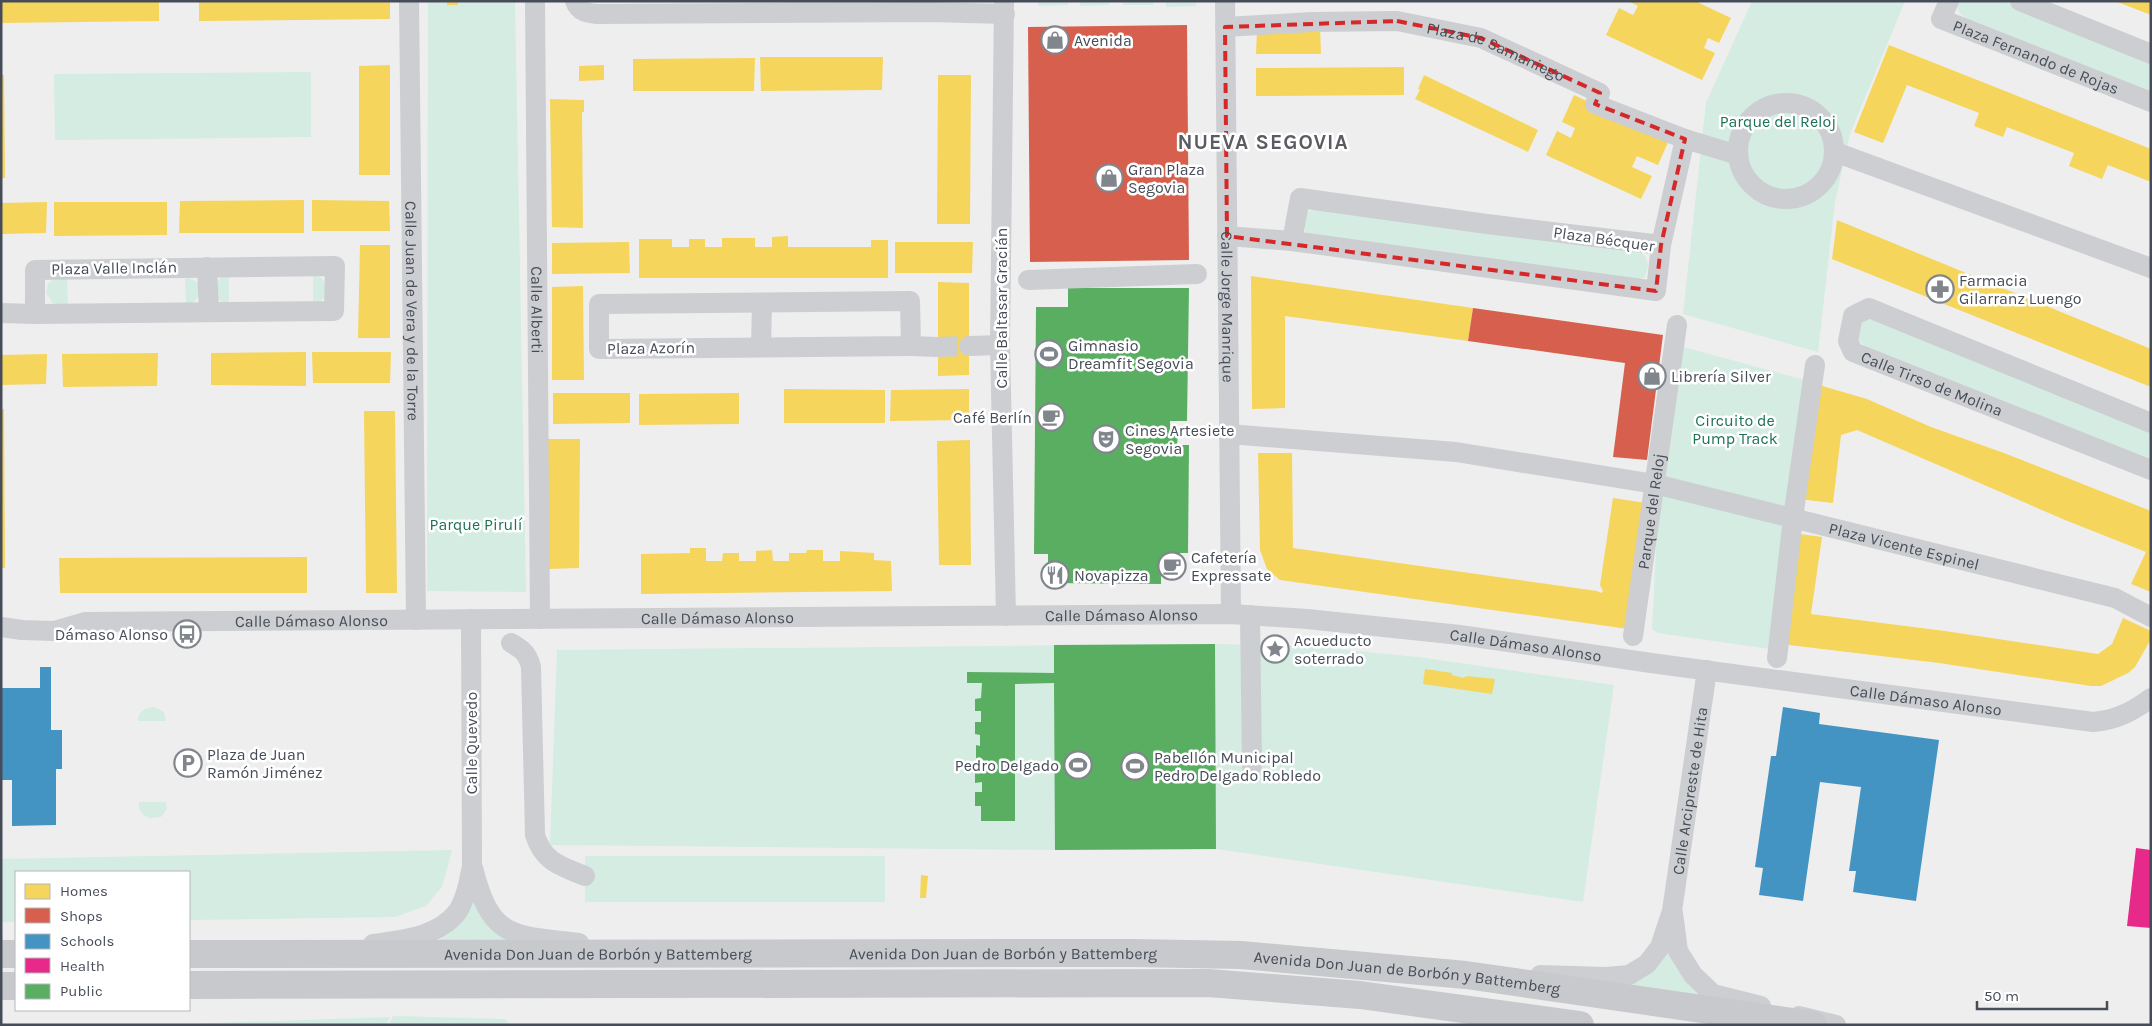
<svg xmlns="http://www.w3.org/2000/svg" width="2152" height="1026" font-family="Karla,sans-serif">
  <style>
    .green { fill: #d4ece1 }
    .homes { fill: #f6d55c }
    .shops { fill: #d6604d }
    .schools { fill: #4393c3 }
    .health { fill: #e7298a }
    .public { fill: #5aae61 }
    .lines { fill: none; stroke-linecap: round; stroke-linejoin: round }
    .street-tunnel { stroke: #cdced0; stroke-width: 20; stroke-dasharray: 20 10; stroke-linecap: butt }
    .street { stroke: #ccced1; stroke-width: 20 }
    .primary { stroke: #c7c9cd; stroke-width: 28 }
    .marked { fill: none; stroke: #d62828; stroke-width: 4; stroke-dasharray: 10 6; stroke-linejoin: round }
    .labels { text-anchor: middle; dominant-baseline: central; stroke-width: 5; stroke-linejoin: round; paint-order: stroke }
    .poi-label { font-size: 16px; fill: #474d58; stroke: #fff; text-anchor: start }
    .street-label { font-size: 16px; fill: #474d58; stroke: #fff }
    .park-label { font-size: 16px; fill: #1e7257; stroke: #fff }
    .district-label { font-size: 21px; font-weight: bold; letter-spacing: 1px; fill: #5a5c61; stroke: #fff }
  </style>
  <rect width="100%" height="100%" fill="#eee"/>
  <g class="green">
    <path d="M428,1H515L526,592L427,591Z"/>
    <path d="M1038,1H1068V5L1038,6Z"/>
    <path d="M1080,1H1109V5L1080,6Z"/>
    <rect x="1123" y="1" width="30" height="4"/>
    <path d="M1166,1H1195L1196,6L1166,7Z"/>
    <path d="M1752,1H1905L1850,134L1835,202L1818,352L1683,314L1706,103Z"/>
    <path d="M1957,1H2004L2151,61V93L1970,21C1962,16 1956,12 1957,1Z"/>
    <path d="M311,72V137L55,140L54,74Z"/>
    <path d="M1320,208L1642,253C1650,262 1649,268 1644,278L1638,279L1307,236L1301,221L1307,212Z"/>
    <path d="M313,274C326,279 327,284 326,296L318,303L313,304Z"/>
    <path d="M229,275V304L223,303L218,299L217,281L224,276Z"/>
    <path d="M185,276L198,283L199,296L193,303L186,305Z"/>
    <path d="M56,277H67L68,306L53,303L46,293L48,284Z"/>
    <path d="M1866,319L1882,321L2151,433V464L1867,348L1856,338L1858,328Z"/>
    <path d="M1680,346L1812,382L1794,508L1665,478Z"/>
    <path d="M1659,493L1793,518L1770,649L1658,633L1652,629Z"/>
    <path d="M1215,644L1307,646L1418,657L1614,685L1583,902L1216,849L1055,850L550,845L557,650Z"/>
    <path d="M154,707L164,712L166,721H138C138,711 145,708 154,707Z"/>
    <path d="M139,802H166L167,809L161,817L150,818C142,815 138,811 139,802Z"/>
    <path d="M452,850L442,887L426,906L395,917L189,920V872H16V922H1V859Z"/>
    <rect x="585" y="856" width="300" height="46"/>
    <path d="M473,891L522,944L431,945L447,935L466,917Z"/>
    <path d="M1670,941L1675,965L1692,987L1711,1001L1622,986C1648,976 1662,968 1670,941Z"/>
    <path d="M393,1016L505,1019L511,1025H389Z"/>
    <path d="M390,1017L386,1025H155Z"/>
  </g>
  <g class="homes">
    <path d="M1,1H159V21L1,23Z"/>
    <path d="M199,1H390V19L199,21Z"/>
    <rect x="447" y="1" width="11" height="4"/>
    <path d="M1628,1H1695L1731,18L1719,43L1708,38L1704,48L1715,53L1702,80L1606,35L1619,8L1633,15L1638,6Z"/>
    <path d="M2115,1H2151V15Z"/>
    <path d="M1320,28L1321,54H1256L1257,30Z"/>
    <path d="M1889,45L2151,149V182L2108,165L2102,179L2069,166L2074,153L2007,127L2003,137L1974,126L1979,113L1907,85L1883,143L1854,132Z"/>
    <path d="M760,57H883L882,90L761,91Z"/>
    <path d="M755,58L754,91H633V59Z"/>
    <path d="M390,65V175H359V66Z"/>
    <path d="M604,65V80L579,81V66Z"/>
    <path d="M1404,67V95L1256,96V68Z"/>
    <path d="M1,75H4L5,178H1Z"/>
    <path d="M938,75H971L970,224H937Z"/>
    <path d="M1424,75L1538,130L1528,152L1415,99L1420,90L1418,89Z"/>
    <path d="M1574,95L1669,140L1658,165L1637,156L1632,167L1652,176L1641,199L1546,155L1557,131L1571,138L1575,128L1562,122Z"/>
    <path d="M550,99L584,100V112H582L583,228L552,227Z"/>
    <path d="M304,200V233H179L180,201Z"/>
    <path d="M312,200L389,201L390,231H312Z"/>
    <path d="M47,202L46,233L1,234V203Z"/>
    <path d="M54,202H167V235L54,236Z"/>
    <path d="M1837,220L2151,349V387L1832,259Z"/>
    <path d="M788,236V247H871V240H888V278H639V239H672V247H689V239H705V247H722V238H755V247H772V237Z"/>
    <path d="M629,242L630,273L552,274V243Z"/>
    <path d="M895,242H973L972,273H895Z"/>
    <path d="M360,245H390V338H358Z"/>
    <path d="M1251,276L1473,308L1468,341L1285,316V408L1252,409Z"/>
    <path d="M938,282L969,283V375L938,376Z"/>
    <path d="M583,286L584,380H552V287Z"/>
    <path d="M306,352V386L211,385V353Z"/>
    <path d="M312,352H391L390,383H313Z"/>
    <path d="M158,353L157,386L63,387L62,354Z"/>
    <path d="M47,354L46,384L1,385V355Z"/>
    <path d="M1819,385L1867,399L1931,427L2004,453L2151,511V592L2131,584L2146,552L2065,520L1857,430L1841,435L1833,503L1798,499Z"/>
    <path d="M784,389L885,390V423H784Z"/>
    <path d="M969,389V420L890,421L891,390Z"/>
    <path d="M553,393H630V423L553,424Z"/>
    <path d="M739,393V424L639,425V394Z"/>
    <path d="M1,409H4L5,568H1Z"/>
    <path d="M364,411H395L397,593H366Z"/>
    <path d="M548,439H580L579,568L548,569Z"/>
    <path d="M970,440L971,565H939L937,441Z"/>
    <path d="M1258,453H1292L1293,548L1597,591L1601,593L1603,591L1600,585L1613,498L1646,503L1628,629L1280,580L1267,569L1260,550Z"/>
    <path d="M1793,533L1822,537L1811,614L1945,631L2098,654L2112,644L2123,618L2151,631V639L2135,667L2128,673L2101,686H2091L1939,663L1789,645L1780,635Z"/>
    <path d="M690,548H706V561H722L723,553H739V561H756V551L772,550L773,561H789V553H806L807,550H823V561H840V551L874,553V560L891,561L892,591L641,594V554L690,553Z"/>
    <path d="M307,557V593H60L59,558Z"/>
    <path d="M1425,669L1452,673V675L1463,678L1467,676L1495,679L1492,694L1423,684Z"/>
    <path d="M921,875L928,876L926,898H920Z"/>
  </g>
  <g class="shops">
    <path d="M1187,25L1189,260L1030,262L1028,27Z"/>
    <path d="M1473,308L1663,335L1647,460L1613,457L1625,363L1468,341Z"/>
  </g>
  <g class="schools">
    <path d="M40,667H51V730H62V769H56V825L12,826V780H1V688H40Z"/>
    <path d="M1783,707L1820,713L1819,724L1939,740L1916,901L1853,892L1856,871H1849L1861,787L1820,782L1803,901L1759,895L1763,868L1755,867L1771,756H1776Z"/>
  </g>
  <path class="health" d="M2136,848L2151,850V928L2127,926Z"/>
  <g class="public">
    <path d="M1068,288H1189L1187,421H1170V432H1178L1177,445H1189L1188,553H1180L1179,572H1161V584L1048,583V554H1034L1036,307H1068Z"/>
    <path d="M1215,644L1216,849L1055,850L1054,683L1015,684V821H981V806H975V792H982V782L975,783V769H983V759H976V745L980,746V735L975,734V722H981V711H975V699L981,698L982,683H967V672L1054,673V645Z"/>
  </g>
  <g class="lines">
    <path class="street-tunnel" d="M938,347L969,346"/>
    <g class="street">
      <path id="s1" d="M409,1L416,620"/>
      <path id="s2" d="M535,1L540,619"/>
      <path d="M575,1C579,12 587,13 597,14L929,12L1005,14"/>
      <path d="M1004,1L1000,345L1006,616"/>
      <path id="s3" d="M1225,1L1231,614"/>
      <path id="s4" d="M1949,1L1941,19L2151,102"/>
      <path d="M2020,1L2151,54"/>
      <path id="s5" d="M1225,27L1312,22L1397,21L1481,38L1600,93L1595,104L1685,139L1738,155"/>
      <circle cx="1786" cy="151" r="48"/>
      <path d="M1835,152L2151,268"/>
      <path d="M1227,236L1292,241L1656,291L1661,245L1487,224L1300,198L1292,241"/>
      <path d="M1661,245L1685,139"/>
      <path d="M335,266L334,311L35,314V270Z"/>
      <path d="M207,267L209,311"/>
      <path d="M1028,280L1197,274"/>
      <path d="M910,301L911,346L599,349V304Z"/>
      <path d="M1,313L35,314"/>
      <path d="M911,346L938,347"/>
      <path d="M969,346L1000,345"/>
      <path d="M761,347L762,303"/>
      <path id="s6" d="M2151,423L1869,308L1853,316L1848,341L1853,352L2151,470"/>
      <path id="s7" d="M1229,434L1456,452L1655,484L2115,598L2151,617"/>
      <path d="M1250,615L1252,766"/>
      <path id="s8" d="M1,627L22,630L54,631L85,622L1231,614L1307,619L1460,635L1651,663L2093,722C2116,720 2132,712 2151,698"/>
      <path id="s9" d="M1633,636L1677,325"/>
      <path d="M511,643C522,649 528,654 531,667L535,835C544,863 561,866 585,876"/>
      <path d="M1777,658L1793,518L1815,365"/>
      <path d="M473,868C491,940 513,935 579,943"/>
      <path d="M1673,913L1678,951L1693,975L1713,994L1761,1006"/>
      <path d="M373,944C402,940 439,937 458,911C466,898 469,881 472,866L471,619"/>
      <path id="s10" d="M1540,975L1606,977L1629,975L1647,964L1660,947L1672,911L1707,670"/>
      <path d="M1799,1016L1836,1025"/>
    </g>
    <g class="primary">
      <path d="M1,954H16"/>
      <path id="s11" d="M189,954L1133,953L1241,955L1466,975L1813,1025"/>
      <path d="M189,985L1208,983L1360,995L1580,1025"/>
      <path d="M1,986H16"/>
    </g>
  </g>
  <path class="marked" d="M1397,21L1481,38L1600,93L1595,104L1685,139L1661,245L1656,291L1227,236L1225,27Z"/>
  <defs>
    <g id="shop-ring" transform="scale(1.4375)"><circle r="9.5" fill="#fff" stroke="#81858c" stroke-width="1.5"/><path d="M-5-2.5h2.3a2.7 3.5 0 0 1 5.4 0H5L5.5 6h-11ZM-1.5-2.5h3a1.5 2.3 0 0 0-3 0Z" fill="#81858c"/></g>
    <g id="pharmacy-ring" transform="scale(1.4375)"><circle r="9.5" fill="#fff" stroke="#81858c" stroke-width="1.5"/><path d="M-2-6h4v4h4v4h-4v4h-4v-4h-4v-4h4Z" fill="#81858c"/></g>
    <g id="stadium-ring" transform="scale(1.4375)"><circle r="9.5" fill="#fff" stroke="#81858c" stroke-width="1.5"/><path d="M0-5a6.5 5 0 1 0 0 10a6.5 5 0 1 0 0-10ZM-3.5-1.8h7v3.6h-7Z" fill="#81858c"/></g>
    <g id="cafe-ring" transform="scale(1.4375)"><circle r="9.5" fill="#fff" stroke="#81858c" stroke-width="1.5"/><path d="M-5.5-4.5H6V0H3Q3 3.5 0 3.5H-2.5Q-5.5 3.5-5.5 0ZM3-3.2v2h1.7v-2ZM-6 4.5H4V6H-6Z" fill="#81858c"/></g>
    <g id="theatre-ring" transform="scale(1.4375)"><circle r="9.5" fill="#fff" stroke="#81858c" stroke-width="1.5"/><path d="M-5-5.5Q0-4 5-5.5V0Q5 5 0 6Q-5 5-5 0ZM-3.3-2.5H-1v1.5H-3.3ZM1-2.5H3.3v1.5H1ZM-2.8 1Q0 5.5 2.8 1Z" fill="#81858c"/></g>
    <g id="restaurant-ring" transform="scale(1.4375)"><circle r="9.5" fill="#fff" stroke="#81858c" stroke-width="1.5"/><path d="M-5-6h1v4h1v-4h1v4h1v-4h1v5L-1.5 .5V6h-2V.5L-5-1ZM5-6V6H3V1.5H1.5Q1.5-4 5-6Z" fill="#81858c"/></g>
    <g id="bus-ring" transform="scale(1.4375)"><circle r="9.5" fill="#fff" stroke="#81858c" stroke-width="1.5"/><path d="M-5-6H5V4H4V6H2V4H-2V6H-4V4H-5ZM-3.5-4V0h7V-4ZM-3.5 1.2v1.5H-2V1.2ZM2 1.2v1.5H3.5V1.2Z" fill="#81858c"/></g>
    <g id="sight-ring" transform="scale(1.4375)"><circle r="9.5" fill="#fff" stroke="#81858c" stroke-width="1.5"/><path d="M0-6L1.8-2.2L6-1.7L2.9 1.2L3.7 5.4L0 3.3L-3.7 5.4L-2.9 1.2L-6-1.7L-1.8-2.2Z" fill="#81858c"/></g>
    <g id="parking-ring" transform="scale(1.4375)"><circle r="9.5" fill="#fff" stroke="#81858c" stroke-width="1.5"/><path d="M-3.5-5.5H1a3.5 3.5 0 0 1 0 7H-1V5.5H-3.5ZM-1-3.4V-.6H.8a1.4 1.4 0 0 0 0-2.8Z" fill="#81858c"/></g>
  </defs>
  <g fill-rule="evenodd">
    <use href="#shop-ring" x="1055" y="40"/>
    <use href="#shop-ring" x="1109" y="178"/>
    <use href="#pharmacy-ring" x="1940" y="289"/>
    <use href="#stadium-ring" x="1049" y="354"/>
    <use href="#shop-ring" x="1652" y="376"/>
    <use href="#cafe-ring" x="1051" y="417"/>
    <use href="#theatre-ring" x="1106" y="439"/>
    <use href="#cafe-ring" x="1172" y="566"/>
    <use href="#restaurant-ring" x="1055" y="575"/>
    <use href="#bus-ring" x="187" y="634"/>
    <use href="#sight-ring" x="1275" y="649"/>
    <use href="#parking-ring" x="188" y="763"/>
    <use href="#stadium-ring" x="1078" y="765"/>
    <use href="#stadium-ring" x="1135" y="766"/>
  </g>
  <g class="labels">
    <g class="poi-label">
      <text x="1074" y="40">Avenida</text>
      <text x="1128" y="169">Gran Plaza<tspan x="1128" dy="18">Segovia</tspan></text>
      <text x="1959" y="280">Farmacia<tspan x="1959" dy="18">Gilarranz Luengo</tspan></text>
      <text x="1068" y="345">Gimnasio<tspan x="1068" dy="18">Dreamfit Segovia</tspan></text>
      <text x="1671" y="376">Librería Silver</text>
      <text x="1032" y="417" text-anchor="end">Café Berlín</text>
      <text x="1125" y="430">Cines Artesiete<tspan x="1125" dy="18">Segovia</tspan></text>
      <text x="1191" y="557">Cafetería<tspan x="1191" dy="18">Expressate</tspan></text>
      <text x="1074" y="575">Novapizza</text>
      <text x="168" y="634" text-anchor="end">Dámaso Alonso</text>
      <text x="1294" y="640">Acueducto<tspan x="1294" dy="18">soterrado</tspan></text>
      <text x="207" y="754">Plaza de Juan<tspan x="207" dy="18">Ramón Jiménez</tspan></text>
      <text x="1154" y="757">Pabellón Municipal<tspan x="1154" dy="18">Pedro Delgado Robledo</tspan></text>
      <text x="1059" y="765" text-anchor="end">Pedro Delgado</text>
    </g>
    <g class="street-label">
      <text stroke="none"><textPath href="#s5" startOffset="276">Plaza de Samaniego</textPath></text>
      <text stroke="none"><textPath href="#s4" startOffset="122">Plaza Fernando de Rojas</textPath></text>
      <text transform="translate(1604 239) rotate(8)">Plaza Bécquer</text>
      <text transform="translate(114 268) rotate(-1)">Plaza Valle Inclán</text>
      <text stroke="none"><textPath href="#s3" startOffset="306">Calle Jorge Manrique</textPath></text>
      <text transform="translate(1001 308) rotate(-90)">Calle Baltasar Gracián</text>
      <text stroke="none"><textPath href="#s2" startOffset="309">Calle Alberti</textPath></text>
      <text stroke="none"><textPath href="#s1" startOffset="310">Calle Juan de Vera y de la Torre</textPath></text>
      <text transform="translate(651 348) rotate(-1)">Plaza Azorín</text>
      <text stroke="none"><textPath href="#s6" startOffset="445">Calle Tirso de Molina</textPath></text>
      <text stroke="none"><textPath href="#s9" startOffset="126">Parque del Reloj</textPath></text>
      <text stroke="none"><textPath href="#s7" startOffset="686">Plaza Vicente Espinel</textPath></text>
      <text stroke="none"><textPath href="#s8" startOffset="1122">Calle Dámaso Alonso</textPath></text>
      <text stroke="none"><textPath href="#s8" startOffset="718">Calle Dámaso Alonso</textPath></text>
      <text stroke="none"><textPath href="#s8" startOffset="312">Calle Dámaso Alonso</textPath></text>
      <text stroke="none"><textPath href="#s8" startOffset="1528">Calle Dámaso Alonso</textPath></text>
      <text stroke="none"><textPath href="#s8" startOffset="1932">Calle Dámaso Alonso</textPath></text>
      <text transform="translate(471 743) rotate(-90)">Calle Quevedo</text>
      <text stroke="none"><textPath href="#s10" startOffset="291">Calle Arcipreste de Hita</textPath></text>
      <text stroke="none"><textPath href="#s11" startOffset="409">Avenida Don Juan de Borbón y Battemberg</textPath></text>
      <text stroke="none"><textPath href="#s11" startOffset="814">Avenida Don Juan de Borbón y Battemberg</textPath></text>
      <text stroke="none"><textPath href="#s11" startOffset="1219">Avenida Don Juan de Borbón y Battemberg</textPath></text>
    </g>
    <g class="park-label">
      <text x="1778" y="121">Parque del Reloj</text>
      <text x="1735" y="420">Circuito de<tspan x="1735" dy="18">Pump Track</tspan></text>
      <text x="476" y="524">Parque Pirulí</text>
    </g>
    <g class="district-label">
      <text x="1263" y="142">NUEVA SEGOVIA</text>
    </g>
  </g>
  <rect width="2152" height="1026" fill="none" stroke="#474d58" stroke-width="5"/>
  <rect x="15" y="871" width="175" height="140" fill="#ffffff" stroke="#b5b8bc"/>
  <rect x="25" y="884" width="25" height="15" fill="#f6d55c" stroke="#b5b8bc"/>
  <text x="60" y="896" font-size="15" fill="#474d58">Homes</text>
  <rect x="25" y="908" width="25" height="15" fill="#d6604d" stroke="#b5b8bc"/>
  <text x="60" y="921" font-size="15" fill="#474d58">Shops</text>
  <rect x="25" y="934" width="25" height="15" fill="#4393c3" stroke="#b5b8bc"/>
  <text x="60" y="946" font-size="15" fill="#474d58">Schools</text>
  <rect x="25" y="958" width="25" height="15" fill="#e7298a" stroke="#b5b8bc"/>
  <text x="60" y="971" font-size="15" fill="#474d58">Health</text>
  <rect x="25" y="984" width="25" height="15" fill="#5aae61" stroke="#b5b8bc"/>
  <text x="60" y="996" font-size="15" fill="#474d58">Public</text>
  <path d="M1977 1001v8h130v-8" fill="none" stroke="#474d58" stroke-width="2.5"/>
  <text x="1984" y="1001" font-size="15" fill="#474d58" stroke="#ffffff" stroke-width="4" paint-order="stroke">50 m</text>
</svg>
